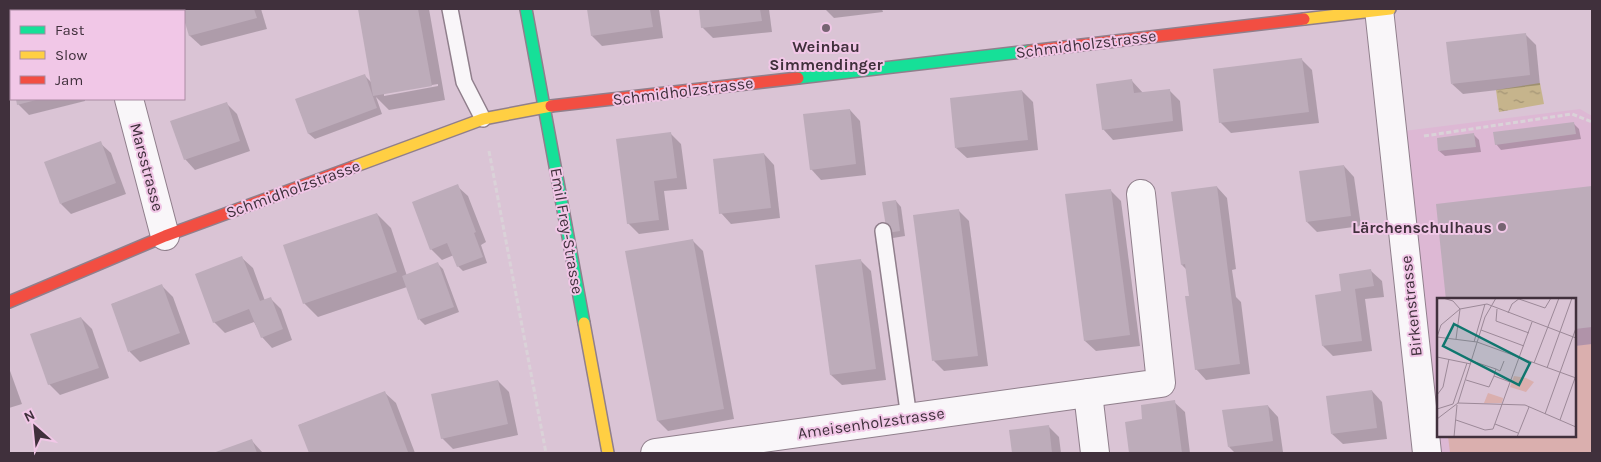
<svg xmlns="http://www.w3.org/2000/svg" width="1601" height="462" font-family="Karla,sans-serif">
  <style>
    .built { fill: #ddb8d4; fill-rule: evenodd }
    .grass { fill: #daafae }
    .water { fill: url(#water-ripples) }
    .shadow { fill: #0003; fill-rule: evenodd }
    .building { fill: #bdacba }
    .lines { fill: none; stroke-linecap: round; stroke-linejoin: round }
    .lane-casing { stroke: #907f8c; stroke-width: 18 }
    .street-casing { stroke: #907f8c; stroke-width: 30 }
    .fast-casing { stroke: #907f8c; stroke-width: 14 }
    .slow-casing { stroke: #907f8c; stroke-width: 14 }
    .jam-casing { stroke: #907f8c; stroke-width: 14 }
    .path { stroke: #dad2d8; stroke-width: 3; stroke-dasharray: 5 2.5; stroke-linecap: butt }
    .lane { stroke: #f9f6f9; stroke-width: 15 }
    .street { stroke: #f9f6f9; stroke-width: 28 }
    .fast { stroke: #16e098; stroke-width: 11 }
    .slow { stroke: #ffcf43; stroke-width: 11 }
    .jam { stroke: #f24e42; stroke-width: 11 }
    .poi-dot { fill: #766472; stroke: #f1c7e7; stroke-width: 2 }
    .labels { text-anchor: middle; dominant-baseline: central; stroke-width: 4; stroke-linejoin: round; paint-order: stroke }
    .street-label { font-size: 16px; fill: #40303c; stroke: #f1c7e7 }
    .poi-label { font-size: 16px; font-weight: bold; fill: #40303c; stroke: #f1c7e7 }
    .inset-road { fill: none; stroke: #9c8998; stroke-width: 1 }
    .view { fill: #0f766e; fill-opacity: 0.15; stroke: #0f766e; stroke-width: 2.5 }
    .inset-edge { fill: none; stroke: #40303c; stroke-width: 2.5 }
  </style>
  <defs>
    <pattern id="water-ripples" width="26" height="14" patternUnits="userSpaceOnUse" patternTransform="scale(1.25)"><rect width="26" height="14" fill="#c6b48c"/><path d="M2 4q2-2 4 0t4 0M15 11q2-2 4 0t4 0" fill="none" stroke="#a29374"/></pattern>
  </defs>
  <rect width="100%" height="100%" fill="#dac4d5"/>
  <path class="built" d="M1580,109L1592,116V453H1437L1404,131ZM1438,300H1575V436H1438Z"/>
  <path class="grass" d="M1592,344V453H1450L1448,436H1575V346Z"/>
  <path class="water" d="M1540,83L1544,104L1499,112L1496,90Z"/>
  <g class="shadow">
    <path d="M183,9H261L267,29L201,46L190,36Z"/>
    <path d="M359,9H429L445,100L389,110L376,97L382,114L315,139L309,134L296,100L364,75L372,83ZM438,84V86L384,96V93Z"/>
    <path d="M588,9H659L663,38L602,46L592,36Z"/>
    <path d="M700,9H769L772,32L713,38L702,27Z"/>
    <path d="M825,9H882L883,12L834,18Z"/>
    <path d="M1525,34L1536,45L1540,85L1463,94L1452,84Z"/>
    <path d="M1302,60L1312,70L1319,123L1231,133L1220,122Z"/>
    <path d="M1132,81L1143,93L1169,90L1180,101L1183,131L1113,140L1103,129Z"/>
    <path d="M1022,91L1033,102L1038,150L967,158L956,148Z"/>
    <path d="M17,99H85V101L29,115L18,104Z"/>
    <path d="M227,104L237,114L250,151L195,170L185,159Z"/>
    <path d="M850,110L860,121L866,175L821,180L811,169Z"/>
    <path d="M1573,123L1579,129L1581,139L1501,150L1496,144Z"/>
    <path d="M670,133L681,144L687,189L664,191L669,230L639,234L628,223Z"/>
    <path d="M1474,135L1479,140L1481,152L1445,156L1439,151Z"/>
    <path d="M100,143L111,153L126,194L71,214L61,204Z"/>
    <path d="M764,154L774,165L780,218L731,224L721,213Z"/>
    <path d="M1344,166L1354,177L1361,226L1317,232L1307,222Z"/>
    <path d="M457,186L468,196L486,242L481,245L487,263L463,271L458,266L454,255L442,260L431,249Z"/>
    <path d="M1217,187L1227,198L1236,269L1232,270L1236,297L1241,302L1250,374L1206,380L1196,369L1187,270L1182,265L1172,193Z"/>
    <path d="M1592,188V344L1575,346V300L1437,205Z"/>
    <path d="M1110,190L1121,201L1140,346L1096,351L1085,341Z"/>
    <path d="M896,201L901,207L905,236L893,238L888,232Z"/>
    <path d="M958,210L969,221L988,366L944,371L934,361Z"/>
    <path d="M377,214L391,228L407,276L438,264L443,269L459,312L425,325L420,320L407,287L318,317L304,303Z"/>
    <path d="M692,240L703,251L734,419L668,431L658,421Z"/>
    <path d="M242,258L253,268L265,301L270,298L281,309L292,340L272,348L262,337L254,322L225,333L214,322Z"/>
    <path d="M861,261L871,271L886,380L842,385L831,375Z"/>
    <path d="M1371,271L1382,281L1384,297L1365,299L1372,351L1333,356L1323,346L1343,292Z"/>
    <path d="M162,286L173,297L190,344L140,362L130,352L112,304Z"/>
    <path d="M81,318L92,329L109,378L60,395L49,384Z"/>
    <path d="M9,368L22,404L9,408Z"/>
    <path d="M498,381L509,392L518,435L453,449L442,438Z"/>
    <path d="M1372,391L1382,402L1387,439L1343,444L1332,434Z"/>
    <path d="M385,393L396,403L415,453H310L299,425Z"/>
    <path d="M1174,402L1185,412L1190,453H1130L1126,423L1144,420Z"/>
    <path d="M1268,406L1278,417L1283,452L1235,453L1229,447Z"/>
    <path d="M1048,426L1059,437L1061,453H1013L1010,431Z"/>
    <path d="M252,441L263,453H216Z"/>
  </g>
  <g class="building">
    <path d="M181,9H254L257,18L189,36Z"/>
    <path d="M358,9H418L432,86L373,96Z"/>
    <path d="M587,9H650L653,27L591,36Z"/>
    <path d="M699,9H760L762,21L701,28Z"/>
    <path d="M1526,33L1530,75L1451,84L1446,42Z"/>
    <path d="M11,58V78L9,59Z"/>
    <path d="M1302,58L1309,112L1219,123L1213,69Z"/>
    <path d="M365,74L377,108L308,134L295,99Z"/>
    <path d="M1132,79L1134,93L1170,89L1173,121L1102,130L1096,84Z"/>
    <path d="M1022,90L1028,140L955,148L950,98Z"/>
    <path d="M16,99H40L17,105Z"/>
    <path d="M227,102L240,141L184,160L170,121Z"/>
    <path d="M850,109L856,164L810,170L803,114Z"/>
    <path d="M1574,122L1576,134L1495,145L1493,132Z"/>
    <path d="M671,132L677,178L654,181L659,220L627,224L616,139Z"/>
    <path d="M1474,133L1476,147L1438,151L1437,138Z"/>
    <path d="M101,141L116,183L60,204L44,162Z"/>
    <path d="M764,153L771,208L719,214L713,159Z"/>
    <path d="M1344,165L1351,216L1306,222L1299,171Z"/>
    <path d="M458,184L476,232L474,233L483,257L457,267L447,243L430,250L412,202Z"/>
    <path d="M1217,186L1240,364L1195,370L1185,296H1189L1185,264L1181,265L1171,192Z"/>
    <path d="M1592,186V327L1575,329V300H1446L1436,204Z"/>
    <path d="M1111,189L1130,335L1084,341L1065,194Z"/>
    <path d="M896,200L900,231L887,233L882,202Z"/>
    <path d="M959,209L978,356L932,361L913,215Z"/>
    <path d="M377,213L397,272L303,304L283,245Z"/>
    <path d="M693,239L724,409L657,421L625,251Z"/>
    <path d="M242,256L260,301L271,297L283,329L261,338L249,309L213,323L195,274Z"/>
    <path d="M861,259L876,369L830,375L815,265Z"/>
    <path d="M438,262L454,307L418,320L402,276Z"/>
    <path d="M1371,269L1374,286L1355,289L1362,341L1322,346L1315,295L1341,291L1339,274Z"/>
    <path d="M162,284L180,333L128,352L111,304Z"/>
    <path d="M81,317L99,368L48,385L30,334Z"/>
    <path d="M498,380L508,424L441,439L431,394Z"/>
    <path d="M1372,390L1377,428L1331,434L1326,396Z"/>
    <path d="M385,391L408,452L309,453L298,425Z"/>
    <path d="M1175,400L1182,453H1129L1125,422L1142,419L1141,405Z"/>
    <path d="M1268,405L1273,441L1228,447L1222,410Z"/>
    <path d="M1049,425L1052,453H1012L1009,430Z"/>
    <path d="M252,439L257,453H213Z"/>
  </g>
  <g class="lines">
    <g class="lane-casing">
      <g id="lane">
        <path d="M450,9L464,82L483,119"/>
        <path d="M883,231L909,418"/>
      </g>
    </g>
    <g class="street-casing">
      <g id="street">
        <path d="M105,9L106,11"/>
        <path d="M1379,9L1427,453"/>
        <path d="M129,99L165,236"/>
        <path d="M1088,393L1161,383L1141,194"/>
        <path d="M655,453L1088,393L1095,453"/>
      </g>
    </g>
    <g class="fast-casing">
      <g id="fast">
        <path d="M526,9L584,323"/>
        <path d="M798,78L1030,51"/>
      </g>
    </g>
    <g class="slow-casing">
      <g id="slow">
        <path d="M1304,19L1390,9"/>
        <path d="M353,167L483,119L551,106"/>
        <path d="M584,323L608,453"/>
      </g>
    </g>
    <g class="jam-casing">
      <g id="jam">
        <path d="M1030,51L1304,19"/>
        <path d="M551,106L798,78"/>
        <path d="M9,302L165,236L353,167"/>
      </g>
    </g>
    <g class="path">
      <path d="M1424,136L1572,114L1592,122"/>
      <path d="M489,151L546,453"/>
    </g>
    <use href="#lane" class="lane"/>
    <use href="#street" class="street"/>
    <use href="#fast" class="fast"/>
    <use href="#slow" class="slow"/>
    <use href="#jam" class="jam"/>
  </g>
  <g class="poi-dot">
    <circle cx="826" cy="28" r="5"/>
    <circle cx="1502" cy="227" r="5"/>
  </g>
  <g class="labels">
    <g class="street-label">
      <text transform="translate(1086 44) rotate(-7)">Schmidholzstrasse</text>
      <text transform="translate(683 91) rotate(-7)">Schmidholzstrasse</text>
      <text transform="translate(147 167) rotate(75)">Marsstrasse</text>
      <text transform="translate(293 189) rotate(-20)">Schmidholzstrasse</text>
      <text transform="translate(567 231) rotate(80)">Emil Frey-Strasse</text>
      <text transform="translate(1411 306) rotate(-96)">Birkenstrasse</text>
      <text transform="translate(871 423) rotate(-8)">Ameisenholzstrasse</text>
    </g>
    <g class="poi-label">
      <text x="826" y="46">Weinbau<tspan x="826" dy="18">Simmendinger</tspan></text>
      <text x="1492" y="227" text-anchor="end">Lärchenschulhaus</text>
    </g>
  </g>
  <g transform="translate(1437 298)">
    <rect width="139" height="139" fill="#dac4d5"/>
    <path d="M77,78L89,80L97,84L89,94L73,89Z" fill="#daafae"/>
    <path d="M51,95L66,100L65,105H47Z" fill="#daafae"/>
    <path class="inset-road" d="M6,0L16,3L23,11L50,6L139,40M82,1L108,10L114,0M60,11L59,23L92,35M71,15L75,6L83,0M44,32L87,48M0,39L40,44L139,80M0,39L4,27L23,11L19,41M37,44L48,6M0,59L34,66M35,63L59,71L57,78L73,84M97,65L122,0M110,70L135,0M59,71L63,73L67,63M29,82L52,89L57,78M0,97L6,89L12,61M21,105L88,107L139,129M0,111L16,106L30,65M108,116L139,30M0,121L21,105L48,19L59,0M19,122L48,132L56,131L95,24M123,122L138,80M58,126L81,135M17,139L20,107M80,139L92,109"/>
    <path class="view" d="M17,26L93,65L82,87L6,48Z"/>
    <rect width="139" height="139" class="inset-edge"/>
  </g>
  <rect width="1601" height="462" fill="none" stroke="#40303c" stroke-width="20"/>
  <rect x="10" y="10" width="175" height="90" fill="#f1c7e7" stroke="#aa8ba3"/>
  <rect x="20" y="26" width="25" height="8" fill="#16e098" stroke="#aa8ba3"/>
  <text x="55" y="35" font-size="15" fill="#40303c">Fast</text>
  <rect x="20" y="51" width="25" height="8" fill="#ffcf43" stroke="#aa8ba3"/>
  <text x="55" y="60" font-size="15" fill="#40303c">Slow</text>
  <rect x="20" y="76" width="25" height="8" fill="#f24e42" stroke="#aa8ba3"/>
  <text x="55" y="85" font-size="15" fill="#40303c">Jam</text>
  <g transform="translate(35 427) rotate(333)" stroke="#f1c7e7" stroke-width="4" paint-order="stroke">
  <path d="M0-4L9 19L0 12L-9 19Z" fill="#40303c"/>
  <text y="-8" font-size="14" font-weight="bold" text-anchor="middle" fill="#40303c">N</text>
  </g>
</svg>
